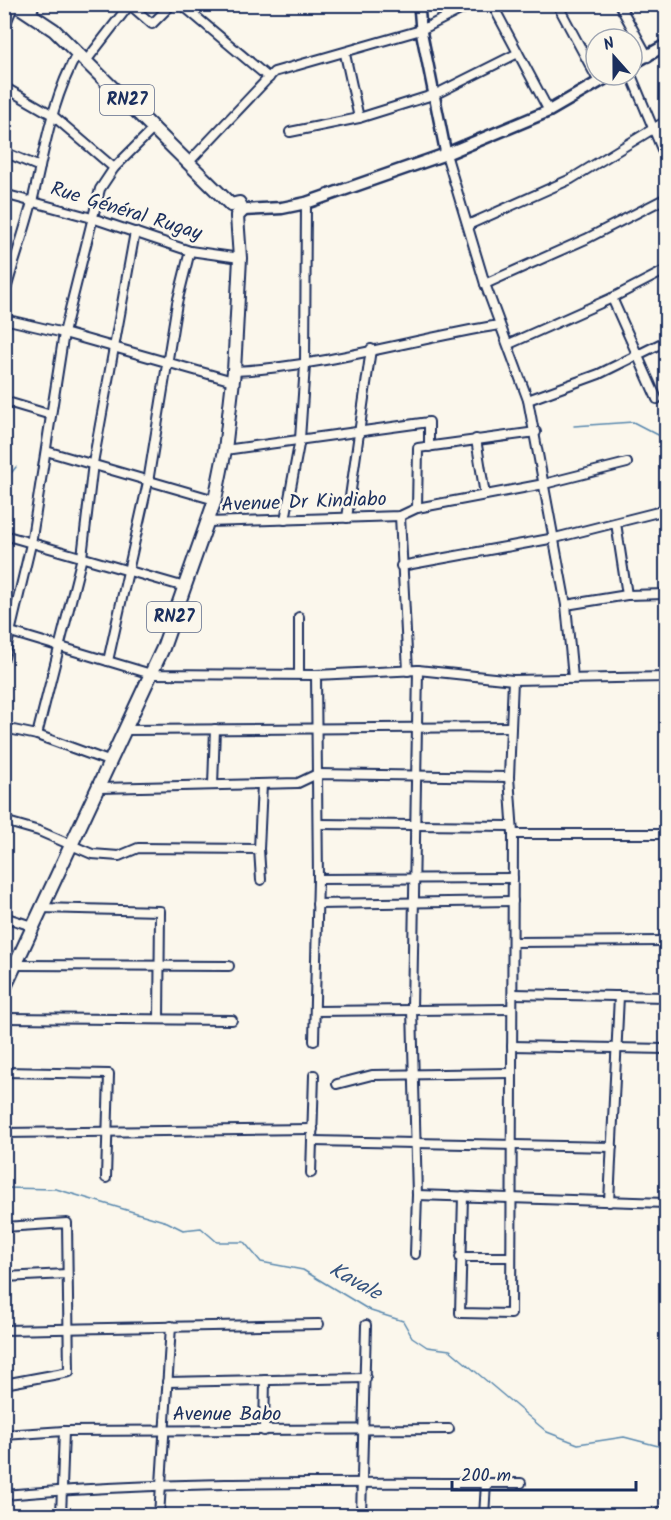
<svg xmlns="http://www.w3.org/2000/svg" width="671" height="1520" font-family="Kalam,sans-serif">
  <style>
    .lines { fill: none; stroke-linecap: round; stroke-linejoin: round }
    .stream { stroke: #5988ae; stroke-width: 1.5 }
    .minor-casing { stroke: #1b2f5e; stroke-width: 12 }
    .tertiary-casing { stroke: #1b2f5e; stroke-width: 14 }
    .secondary-casing { stroke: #1b2f5e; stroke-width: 15 }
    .primary-casing { stroke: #1b2f5e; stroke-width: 16 }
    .minor { stroke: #fbf7ec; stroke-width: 8 }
    .tertiary { stroke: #fbf7ec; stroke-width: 9 }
    .secondary { stroke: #fbf7ec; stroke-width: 10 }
    .primary { stroke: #fbf7ec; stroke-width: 12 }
    .labels { text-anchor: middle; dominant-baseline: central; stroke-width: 5; stroke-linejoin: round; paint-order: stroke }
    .shield { fill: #fbf7ec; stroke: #5e6b89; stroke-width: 1.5 }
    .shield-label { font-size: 18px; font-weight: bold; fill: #1b2f5e }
    .street-label { font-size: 20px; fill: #1b2f5e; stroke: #fbf7ec }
    .water-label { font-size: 21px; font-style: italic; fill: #355480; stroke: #fbf7ec }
  </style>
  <rect width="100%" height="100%" fill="#fbf7ec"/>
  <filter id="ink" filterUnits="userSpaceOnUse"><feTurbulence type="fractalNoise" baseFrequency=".0167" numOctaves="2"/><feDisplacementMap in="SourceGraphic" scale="12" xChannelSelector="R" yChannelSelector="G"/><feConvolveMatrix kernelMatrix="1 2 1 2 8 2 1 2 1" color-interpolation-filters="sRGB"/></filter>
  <g filter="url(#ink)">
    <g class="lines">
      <g class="stream">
        <path d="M574,426L633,422L666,439"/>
        <path d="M4,482L16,467"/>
        <path d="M4,1188L56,1189L167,1222L183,1230L201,1228L217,1242H244L261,1262L303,1270L371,1311L403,1321L412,1337L427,1347L450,1350L547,1432L578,1444L624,1437L666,1448"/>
      </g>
      <g class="minor-casing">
        <g id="minor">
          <path d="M129,4L152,24L172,4"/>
          <path d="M181,4L269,78"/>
          <path d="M492,4L549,111"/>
          <path d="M557,4L599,82"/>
          <path d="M619,4L648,57"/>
          <path d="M31,14L35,4"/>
          <path d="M4,28L14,4"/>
          <path d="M345,54L359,118"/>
          <path d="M86,61L130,4"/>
          <path d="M631,75L666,159"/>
          <path d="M4,87L51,114L114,168"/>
          <path d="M290,132L359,118L436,94L518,53"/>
          <path d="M4,152L40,167"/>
          <path d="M446,154L485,284L528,400L566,605L573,678"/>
          <path d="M189,162L274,72L421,30L472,4"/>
          <path d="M4,194L92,218L190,251L240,258"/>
          <path d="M468,225L571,179L666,121"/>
          <path d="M485,284L586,239L666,198"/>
          <path d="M4,297C13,263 25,231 33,198C45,147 52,99 78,52"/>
          <path d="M612,298L657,399"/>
          <path d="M4,319L64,333L233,381"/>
          <path d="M509,344L612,298L666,270"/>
          <path d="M234,371C324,367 411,339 499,325"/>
          <path d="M528,400L599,374L666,341"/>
          <path d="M4,401L51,415"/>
          <path d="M476,439L485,495"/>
          <path d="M225,450L429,422V447"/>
          <path d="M46,451L215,500"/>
          <path d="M417,508L418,448L536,432"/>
          <path d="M400,516L408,671"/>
          <path d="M347,518L371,349"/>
          <path d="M285,520L300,439L305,365L306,203"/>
          <path d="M208,522L400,516L417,508L544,484L627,463"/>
          <path d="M616,523L627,595"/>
          <path d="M4,535L185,587"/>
          <path d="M401,566L555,538L666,510"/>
          <path d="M566,605L627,595L666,594"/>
          <path d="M4,630L151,674L316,675L418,670L513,680L666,677"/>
          <path d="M4,658L31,544L64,333L100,189L114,168L155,127"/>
          <path d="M108,661L148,482L177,303L190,251"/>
          <path d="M299,674V617"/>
          <path d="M4,728L37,735L111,762"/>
          <path d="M126,730L511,727"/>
          <path d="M37,735L82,557L93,463L135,232"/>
          <path d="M213,785L215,729"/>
          <path d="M100,788L298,783L317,774L509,777"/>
          <path d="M4,821L39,831L92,854L119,856L138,848L259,849"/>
          <path d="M318,824L511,826"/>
          <path d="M513,834H666"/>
          <path d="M318,879L513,878"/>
          <path d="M261,880L259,849L262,784"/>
          <path d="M317,904L513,901"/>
          <path d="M40,908L160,911L159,1019"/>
          <path d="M4,917L32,926"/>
          <path d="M513,942L666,941"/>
          <path d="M14,965L229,966"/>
          <path d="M513,994L666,997"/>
          <path d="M316,1011L512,1009"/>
          <path d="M4,1018L232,1020"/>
          <path d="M314,1041L318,879L316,675"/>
          <path d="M512,1046L666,1049"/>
          <path d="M4,1072L109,1074L106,1178"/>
          <path d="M337,1084L372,1075L512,1073"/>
          <path d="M4,1133L313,1129"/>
          <path d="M313,1141L612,1147"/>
          <path d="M311,1173L314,1075"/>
          <path d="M417,1195L666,1203"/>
          <path d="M463,1196L460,1313L511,1314L513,834L509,777L513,680"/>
          <path d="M609,1202L619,996"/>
          <path d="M4,1227L67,1223L69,1372L4,1384"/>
          <path d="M415,1254L417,1195L412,1009L418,670"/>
          <path d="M460,1257H511"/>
          <path d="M4,1277L67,1274"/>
          <path d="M4,1330L319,1324"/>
          <path d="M167,1382L366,1378"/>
          <path d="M264,1431L265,1380"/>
          <path d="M4,1435L64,1431L449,1429"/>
          <path d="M4,1495C176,1480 349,1483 521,1483"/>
          <path d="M61,1516L64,1431"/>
          <path d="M159,1516L171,1326"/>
          <path d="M361,1516L366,1325"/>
          <path d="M484,1516L486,1483"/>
          <path d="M625,1516L666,1511"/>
        </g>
      </g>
      <g class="tertiary-casing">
        <path id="tertiary" d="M419,4L421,30L446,154"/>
      </g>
      <g class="secondary-casing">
        <g id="secondary">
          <path d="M632,64L666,45"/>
          <path d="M243,210L282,208L306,203L446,154L549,111L611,75"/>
        </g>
      </g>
      <g class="primary-casing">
        <g id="primary">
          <path d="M15,4L54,30L231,205"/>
          <path d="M231,205L239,203L243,210L237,216"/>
          <path d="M4,989L163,648L215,500L225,450L234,371L240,258L237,216"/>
        </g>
      </g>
      <use href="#minor" class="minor"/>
      <use href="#tertiary" class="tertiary"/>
      <use href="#secondary" class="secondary"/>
      <use href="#primary" class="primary"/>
    </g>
  </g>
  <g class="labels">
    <g class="shield">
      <rect x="100" y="85" width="54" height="30" rx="4.5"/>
      <rect x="147" y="602" width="54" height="30" rx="4.5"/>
    </g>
    <g class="shield-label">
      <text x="127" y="100">RN27</text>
      <text x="174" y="617">RN27</text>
    </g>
    <g class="street-label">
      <text transform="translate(126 212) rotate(17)">Rue Général Rugay</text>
      <text transform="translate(304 503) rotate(-2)">Avenue Dr Kindiabo</text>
      <text x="227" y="1415">Avenue Babo</text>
    </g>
    <g class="water-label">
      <text transform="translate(355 1282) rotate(29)">Kavale</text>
    </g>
  </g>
  <rect width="671" height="1520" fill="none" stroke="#fbf7ec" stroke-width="24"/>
  <rect x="12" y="12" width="647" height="1496" fill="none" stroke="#1b2f5e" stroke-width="2" filter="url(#ink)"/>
  <g transform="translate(614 57) rotate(339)"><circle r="28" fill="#fbf7ec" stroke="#a1a7b3" stroke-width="1.5"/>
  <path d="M0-4.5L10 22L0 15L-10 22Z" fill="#1b2f5e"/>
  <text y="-9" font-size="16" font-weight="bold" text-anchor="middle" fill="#1b2f5e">N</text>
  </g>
  <path d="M452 1481v9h184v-9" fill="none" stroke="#1b2f5e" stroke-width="3"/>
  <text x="461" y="1481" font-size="18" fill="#1b2f5e" stroke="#fbf7ec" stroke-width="4.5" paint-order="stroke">200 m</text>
</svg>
